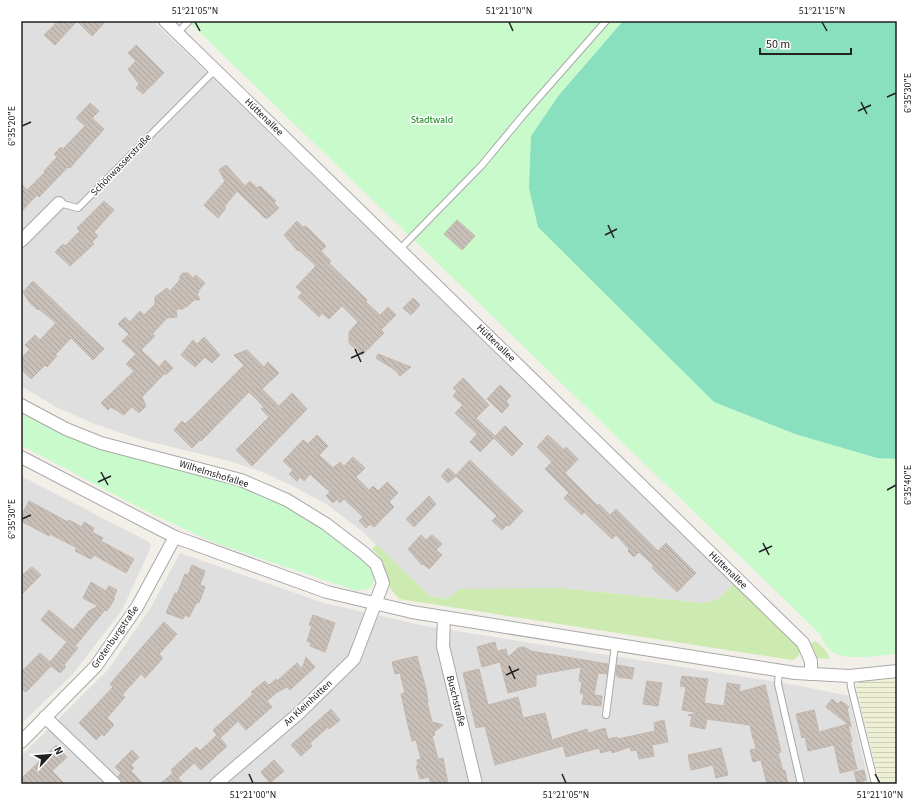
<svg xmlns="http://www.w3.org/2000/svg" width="918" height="805" font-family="'Source Sans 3',sans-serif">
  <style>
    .residential { fill: #e0dfdf }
    .farmland { fill: url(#farmland-rules) }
    .grass { fill: #cdebb0 }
    .park { fill: #c8facc }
    .pitch { fill: #88e0be }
    .building { fill: url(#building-back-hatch); stroke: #c4b6ab }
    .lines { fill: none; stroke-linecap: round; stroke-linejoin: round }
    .service-casing { stroke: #a9a9a9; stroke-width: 8 }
    .minor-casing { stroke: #a9a9a9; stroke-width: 14 }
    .service { stroke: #fff; stroke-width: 6 }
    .minor { stroke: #fff; stroke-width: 12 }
    .ticks { fill: none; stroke: #222; stroke-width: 1.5 }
    .labels { text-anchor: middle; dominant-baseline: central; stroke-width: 3; stroke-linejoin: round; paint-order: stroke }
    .street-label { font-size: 10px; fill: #222; stroke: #fff }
    .park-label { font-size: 10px; fill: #0c8416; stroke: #fff }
    .neatline { fill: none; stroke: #222; stroke-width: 1.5 }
    .ticks-label { font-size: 10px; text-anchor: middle; fill: #222 }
  </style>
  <defs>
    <pattern id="farmland-rules" width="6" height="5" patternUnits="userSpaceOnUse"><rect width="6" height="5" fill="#eef0d5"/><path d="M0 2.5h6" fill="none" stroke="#ccceb7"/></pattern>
    <pattern id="building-back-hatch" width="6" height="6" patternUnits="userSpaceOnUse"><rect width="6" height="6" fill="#c7bfb8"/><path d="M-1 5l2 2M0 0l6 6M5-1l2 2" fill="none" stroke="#aba49e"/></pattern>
  </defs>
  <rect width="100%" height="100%" fill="#f2efe9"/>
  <g class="residential">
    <path d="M21,21H153L736,582L718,599L703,603L562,588L449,599L430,596L363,532L326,504L293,486L260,471L229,461L139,439L92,423L56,407L21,386Z"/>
    <path d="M21,476L149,542L151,547L122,610L72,675L21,724Z"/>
    <path d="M180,553L324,603L425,626L796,685L849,696L869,784H21V756L108,670L151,607Z"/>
  </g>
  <path class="farmland" d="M897,678V784H880L856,688L859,682Z"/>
  <g class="grass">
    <path d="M377,545L430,596L448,599L460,589L562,588L703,603L718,599L736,582L799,644C801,651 800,658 792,660L399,599L390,588L385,572L383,562L372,548Z"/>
    <path d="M815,641C821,646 828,650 829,659L817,658L811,644Z"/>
  </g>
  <g class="park">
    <path d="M188,21H623L559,95L531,136L714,402L795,434L877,458L897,459V654C878,655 847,662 831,651C826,647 823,641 821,635Z"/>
    <path d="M21,411L269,497L310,521L350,550L370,566L375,576L371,588L357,591L212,542L138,507L21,445Z"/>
  </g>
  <path class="pitch" d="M623,21H897V459L877,458L795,434L714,402L538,227L529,188L531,136L559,95Z"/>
  <g class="building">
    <path d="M58,21H106L92,36L77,21L55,45L44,35Z"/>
    <path d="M136,45L164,73L143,94L136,88L139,84L128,69L136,61L128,53Z"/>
    <path d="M90,103L99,111L92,118L104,129L70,168L68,167L39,197L37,195L21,212V184L27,190L45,172L44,171L57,157L54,154L61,147L63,149L85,126L76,118Z"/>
    <path d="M226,165L245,186L250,181L257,188L260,186L276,201L274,203L279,208L268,218H265L237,191L224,207L226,208L218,218L204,205L225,181L219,170Z"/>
    <path d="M104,201L114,210L94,232L98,236L92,242L94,244L70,266L55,252L63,244L65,246L80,231L77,228Z"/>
    <path d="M457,220L475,236L462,250L444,234Z"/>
    <path d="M297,221L303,227L304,226L308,228L326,246L321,251L331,261L329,263L367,300L366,302L380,315L388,307L396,315L381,330L384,333L362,355L349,343V332L358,322L342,306L329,319L322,313L319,317L298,297L302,293L296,287L316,266L299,250L298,251L284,235Z"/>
    <path d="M183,273H188L193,278L196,275L205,283L198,291L199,292L197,294L200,300H194L188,306L185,307L183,309H176L177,317L167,318L152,334L155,336L141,350L159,367L165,360L173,368L166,375L165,373L142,397L146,406L139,413L132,407L124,415L111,407L108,410L101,403L134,371L126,364L136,354L122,341L129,334L118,324L125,317L130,322L140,311L144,315L155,304V297L167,288L170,291L180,280V276Z"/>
    <path d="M33,281L104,349L93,360L71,338L55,355L57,356L47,367L45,365L31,379L21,369V359L30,349L25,345L35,335L40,340L56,323L39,309L38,310L30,303L23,292Z"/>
    <path d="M413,298L420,305L411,315L403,308Z"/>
    <path d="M204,337L220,355L212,363L205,357L195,367L181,355L193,340L197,344Z"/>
    <path d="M247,350L264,367L268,362L279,373L262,389L279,406L292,393L307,409L252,466L236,450L269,417L261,409L264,407L249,392L201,441L200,440L192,448L174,430L182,421L185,424L189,420H190L244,365L234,355Z"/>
    <path d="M378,354L411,367L400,376L395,370L376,358Z"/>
    <path d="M463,378L489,405L476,418L495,436L505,426L523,444L512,456L494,438L480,452L470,442L477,434L455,413L463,405L453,396L457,391L453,388Z"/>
    <path d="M500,385L511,396L506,401L509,405L502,413L487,399Z"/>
    <path d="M317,435L328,446L319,455L333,468L340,462L344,466L353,457L365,468L356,477L369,490L373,486L378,491L387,482L398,493L389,502L394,507L374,527L370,524L366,528L359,521L363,517L344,499L340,503L337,499L333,503L326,496L330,492L310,474L304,481L300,477L297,481L289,474L293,470L283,461L303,440L308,444Z"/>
    <path d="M548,435L564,450L566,447L578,459L565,473L598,506L599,504L610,515L616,509L658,551L666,543L696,573L677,592L652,568L654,566L639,552L634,557L628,551L629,549L616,535L612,539L584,512L582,515L564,498L569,493L545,469L552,462L537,447Z"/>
    <path d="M470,460L523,511L509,526L507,525L502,530L492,521L497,516L456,476L448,483L441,476L448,468L456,475Z"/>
    <path d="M429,496L436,504L414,527L406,519Z"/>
    <path d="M29,501L68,522L69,520L82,527L84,522L94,528L92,532L103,538L101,541L134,559L126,573L94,555L91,559L75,551L77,548L50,534L49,536L21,521V516Z"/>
    <path d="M421,535L426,540L432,535L442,544L436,550L442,555L429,569L423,564L422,565L408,549Z"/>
    <path d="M192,565L205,571L200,585L205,587L199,603L197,602L189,617L185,615L183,619L166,613L175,593L177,594L185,574L188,575Z"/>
    <path d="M32,567L41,575L21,595V576Z"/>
    <path d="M91,582L106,591L109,586L117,590L113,599L115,598L107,611L105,610L75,646L78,648L64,665L66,667L60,673L51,666L26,692L21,688V672L40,653L50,662L67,642L41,620L49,610L73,630L89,611L98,606L83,598Z"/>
    <path d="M313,615L335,623L325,652L310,646L311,643L307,641L312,626L309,625Z"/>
    <path d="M164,622L177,634L159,654L163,658L145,678L141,674L122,695L125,697L107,718L114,725L104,736L102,734L96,740L79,723L113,687L110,684Z"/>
    <path d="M495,642L497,651L506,649L508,657L518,648L524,647L531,651L608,664L607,674L598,673L594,695L602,696L601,706L582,704L584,694L580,693L582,682L579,681L581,667L536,675V686L508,693L500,662L482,667L477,647Z"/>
    <path d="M417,656L426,689L428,702H427L432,722L443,725L434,732L435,735L432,736L438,759L443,758L448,784H431L429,777L420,779L416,766H418L417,760L421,759L416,740L412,741L408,725L401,694L405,693L400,673L395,674L392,662Z"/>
    <path d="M306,657L315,667L290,690L287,687L276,693L267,701L272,707L246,730L238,721L229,730L220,738L227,746L201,770L194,763L178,778L184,784H160L173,773L171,770L196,747L200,751L217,735L213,730L253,694L251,692L265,681L269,685L276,679L277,681L297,663L302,669Z"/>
    <path d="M617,665L634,668L632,679L618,677V676L616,675Z"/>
    <path d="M479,669L488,705L518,697L523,718L545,713L552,740L587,729L588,733L605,728L608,739L617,737L618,739L655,731L654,723L664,720L668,742L652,745L654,756L639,759L637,750L631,751L630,747L612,753L611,750L601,753L599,748L566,757L563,746L495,765L485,726L476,728L463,673Z"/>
    <path d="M682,676L708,679L704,703L724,706L727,683L740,685L739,692L765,685L781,752L778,753L783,771L785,770L788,784H767L761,760L753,762L750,750L756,749L754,740L756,739H753L750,725L707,719L705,729L690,726L692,716L688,715L699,713L682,710L686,687L680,686Z"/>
    <path d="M647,681L662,683L658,706L643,704Z"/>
    <path d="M832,699L838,704L841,701L849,707L847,709L851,727L848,725L852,741H850L857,769L840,773L834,745L808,751L805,737L802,738L796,714L814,710L819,732L848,724L826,707Z"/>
    <path d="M331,709L340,720L329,729L328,727L310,743L312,746L301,756L291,745Z"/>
    <path d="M56,745L67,757L52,771L65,784H21V779Z"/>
    <path d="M721,748L728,775L716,778L713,765L691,770L688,755Z"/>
    <path d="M132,750L139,757L131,765L134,768L131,771L143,784H122V782L118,776L121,773L115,767Z"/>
    <path d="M274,760L284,771L270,783L261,772Z"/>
    <path d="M864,770L866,780L857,783L854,772Z"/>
  </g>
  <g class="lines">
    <g class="service-casing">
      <g id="service">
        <path d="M177,33L189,21"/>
        <path d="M59,203L78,208L215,70"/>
        <path d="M400,249L482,165L525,113L606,21"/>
        <path d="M779,670L778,684L801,784"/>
        <path d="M850,676L851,687L875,784"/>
        <path d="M606,715L615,645"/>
      </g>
    </g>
    <g class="minor-casing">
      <g id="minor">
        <path d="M165,21L803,643L811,661V674"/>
        <path d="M21,241L59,203"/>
        <path d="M21,405L66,429L101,443L241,480L287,500L326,524L364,553L376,564L383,583L354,659L298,714L216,784"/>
        <path d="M21,457L175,537L327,592L412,612L795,673L850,676L897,671"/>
        <path d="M444,617L443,646L476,784"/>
        <path d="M45,717L115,784"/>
        <path d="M21,742L96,666L137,607L175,537"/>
      </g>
    </g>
    <use href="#service" class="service"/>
    <use href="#minor" class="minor"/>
  </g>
  <path class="ticks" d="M195,22L200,31M509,22L513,31M822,22L827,31M887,97L896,93M861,102L867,114M858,111L871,105M22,126L31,122M608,225L614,238M605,235L617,229M355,349L361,362M351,358L364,352M101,472L108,485M98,482L111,476M887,490L896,485M22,519L31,515M763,543L769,555M759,552L772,546M509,666L515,679M506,675L519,669M249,774L253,783M562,774L566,783M875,774L880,783"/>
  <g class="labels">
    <g class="street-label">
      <text transform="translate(264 117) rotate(44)">Hüttenallee</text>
      <text transform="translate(121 165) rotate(-46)">Schönwasserstraße</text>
      <text transform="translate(496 343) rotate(44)">Hüttenallee</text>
      <text transform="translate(214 474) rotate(17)">Wilhelmshofallee</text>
      <text transform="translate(728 570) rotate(44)">Hüttenallee</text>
      <text transform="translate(115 637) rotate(-55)">Grotenburgstraße</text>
      <text transform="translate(456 701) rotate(76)">Buschstraße</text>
      <text transform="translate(308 703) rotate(-43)">An Kleinhütten</text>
    </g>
    <g class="park-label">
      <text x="432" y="120">Stadtwald</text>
    </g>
  </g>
  <rect width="918" height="805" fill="none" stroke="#ffffff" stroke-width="44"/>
  <g transform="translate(50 755) rotate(64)" stroke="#ffffff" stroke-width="3" paint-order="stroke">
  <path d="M0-3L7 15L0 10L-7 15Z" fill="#222222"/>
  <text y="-6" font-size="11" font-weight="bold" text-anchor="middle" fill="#222222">N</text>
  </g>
  <path d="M760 48v6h91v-6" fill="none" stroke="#222222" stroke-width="2"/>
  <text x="766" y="48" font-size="12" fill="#222222" stroke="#ffffff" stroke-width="3" paint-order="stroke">50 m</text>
  <rect x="22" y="22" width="874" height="761" class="neatline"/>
  <g class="ticks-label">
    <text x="195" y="14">51°21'05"N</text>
    <text x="509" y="14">51°21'10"N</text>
    <text x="822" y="14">51°21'15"N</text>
    <text transform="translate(907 93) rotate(-90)" y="4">6°35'30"E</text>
    <text transform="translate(11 126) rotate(-90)" y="4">6°35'20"E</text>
    <text transform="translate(907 485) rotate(-90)" y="4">6°35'40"E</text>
    <text transform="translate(11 519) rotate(-90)" y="4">6°35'30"E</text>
    <text x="253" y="798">51°21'00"N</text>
    <text x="566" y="798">51°21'05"N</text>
    <text x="880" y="798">51°21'10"N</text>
  </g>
</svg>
